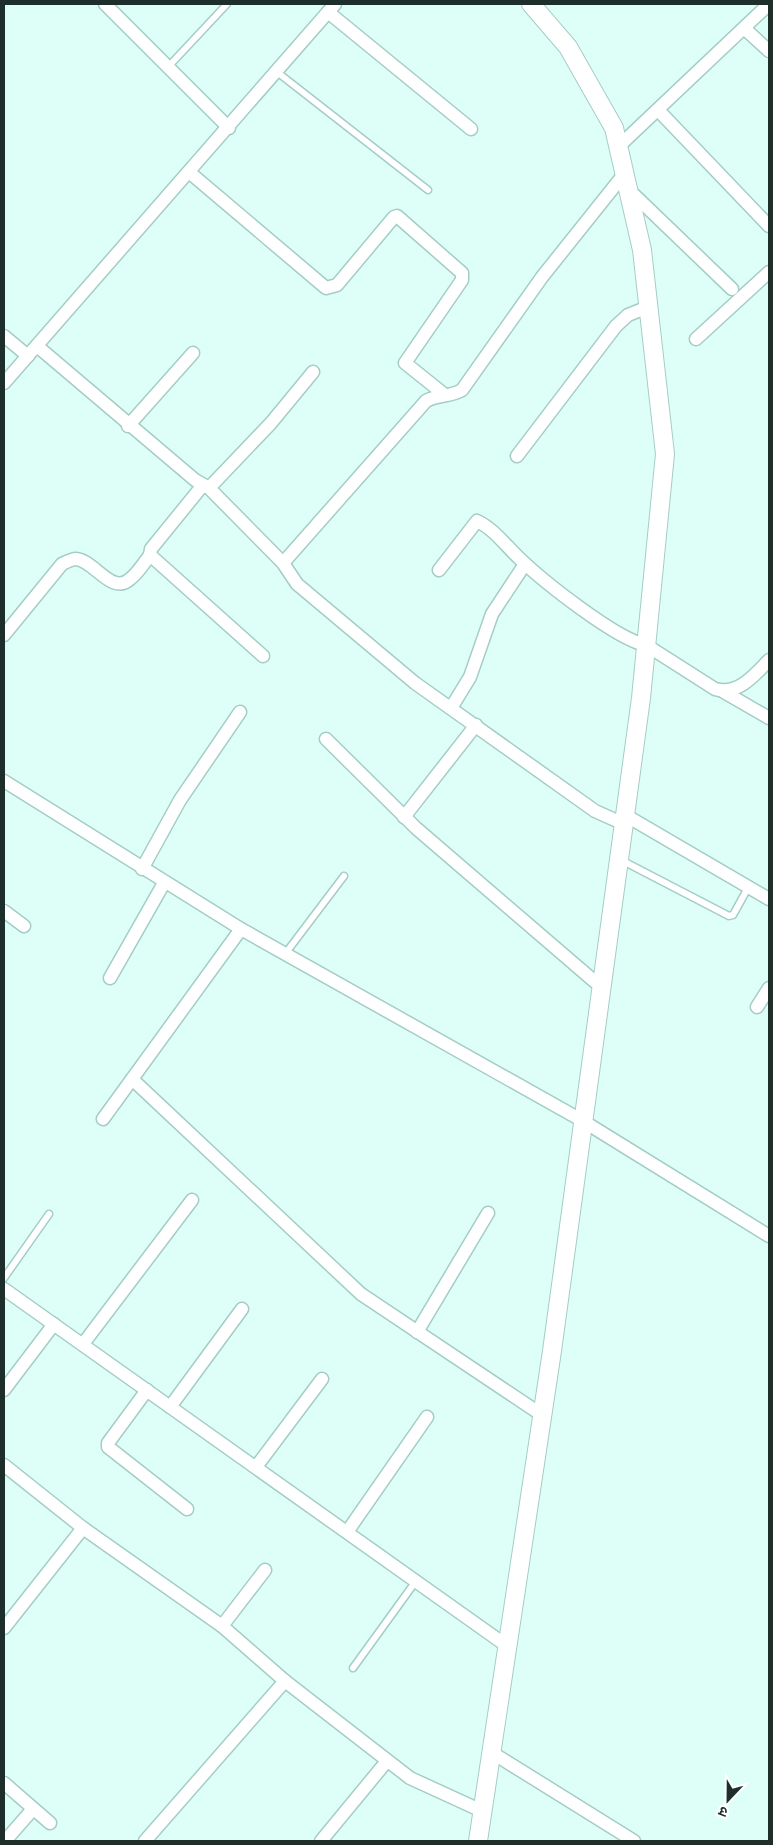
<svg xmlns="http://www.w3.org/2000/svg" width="773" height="1845" font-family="'Golos Text','Noto Sans Devanagari',sans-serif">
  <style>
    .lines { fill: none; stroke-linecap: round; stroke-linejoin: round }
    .lane-casing { stroke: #a4cdc5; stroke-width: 9 }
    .street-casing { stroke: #a4cdc5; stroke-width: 15 }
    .secondary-casing { stroke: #a4cdc5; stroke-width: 20 }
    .lane { stroke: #fff; stroke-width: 6 }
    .street { stroke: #fff; stroke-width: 12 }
    .secondary { stroke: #fff; stroke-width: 18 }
  </style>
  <rect width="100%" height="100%" fill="#defff8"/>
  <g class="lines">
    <g class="lane-casing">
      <g id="lane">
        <path d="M168,67L227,4"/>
        <path d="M277,72L428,190"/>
        <path d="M621,860L729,916L733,915L749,886"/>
        <path d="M285,954L344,876"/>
        <path d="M4,1278L49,1214"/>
        <path d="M353,1668L416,1581"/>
      </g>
    </g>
    <g class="street-casing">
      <g id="street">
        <path d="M105,4L229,128"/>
        <path d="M328,12L471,129"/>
        <path d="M745,29L769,51"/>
        <path d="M658,110L769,226"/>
        <path d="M618,147L769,4"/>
        <path d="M189,172L326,288L337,285L394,217L397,216L462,273V280L405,363L445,395"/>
        <path d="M629,190L732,289"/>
        <path d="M4,336L28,356"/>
        <path d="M696,339L769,272"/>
        <path d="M37,346L195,480L209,488L283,563L297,584L415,683L595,811L624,824"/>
        <path d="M4,383L335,4"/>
        <path d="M128,426L193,353"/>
        <path d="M517,456L616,326L628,315L648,307"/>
        <path d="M203,485L151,549L150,555L263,656"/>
        <path d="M209,488L271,423L313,372"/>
        <path d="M283,563L426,401C438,394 451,397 462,390L542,277L625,173"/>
        <path d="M439,570L477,521C493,528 507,547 520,559C543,581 617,640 646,645L715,689C737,696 755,675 769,660"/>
        <path d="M4,635L62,564C66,562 72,559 76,559C94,560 112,596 130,579C138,573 144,563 150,555"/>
        <path d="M724,692L769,718"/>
        <path d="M451,708L470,677L492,614L525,564"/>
        <path d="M326,739L416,828L601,987"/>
        <path d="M4,781L241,929L583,1121L769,1236"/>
        <path d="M625,815L769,899"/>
        <path d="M404,817L476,725"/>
        <path d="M142,869L180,800L240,712"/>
        <path d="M4,911L24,926"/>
        <path d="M110,978L164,883"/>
        <path d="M757,1007L769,988"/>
        <path d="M132,1079L361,1294L542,1415"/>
        <path d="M103,1119L241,929"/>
        <path d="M4,1289L507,1646"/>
        <path d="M417,1332L488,1213"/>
        <path d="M83,1344L192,1200"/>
        <path d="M4,1390L54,1324"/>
        <path d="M147,1390L108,1443V1447L187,1509"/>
        <path d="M170,1407L242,1309"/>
        <path d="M4,1465L83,1528L222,1626L285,1681"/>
        <path d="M256,1467L322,1379"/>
        <path d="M347,1532L427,1417"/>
        <path d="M222,1626L265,1570"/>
        <path d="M4,1628L83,1528"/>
        <path d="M491,1752L634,1841"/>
        <path d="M4,1783L50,1823"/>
        <path d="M5,1841L33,1809"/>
        <path d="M145,1841L285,1681L410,1778L482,1811"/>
        <path d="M321,1841L387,1761"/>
      </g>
    </g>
    <g class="secondary-casing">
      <path id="secondary" d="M478,1841L552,1351L641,698L665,454L642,250L614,128L568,47L531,4"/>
    </g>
    <use href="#lane" class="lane"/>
    <use href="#street" class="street"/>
    <use href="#secondary" class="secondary"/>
  </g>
  <rect width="773" height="1845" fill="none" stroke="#1e2e2b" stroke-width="10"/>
  <g transform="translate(728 1800) rotate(202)" stroke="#ffffff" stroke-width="4" paint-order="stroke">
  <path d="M0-4L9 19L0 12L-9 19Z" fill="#1e2e2b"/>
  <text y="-8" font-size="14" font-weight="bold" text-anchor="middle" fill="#1e2e2b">उ</text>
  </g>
</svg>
